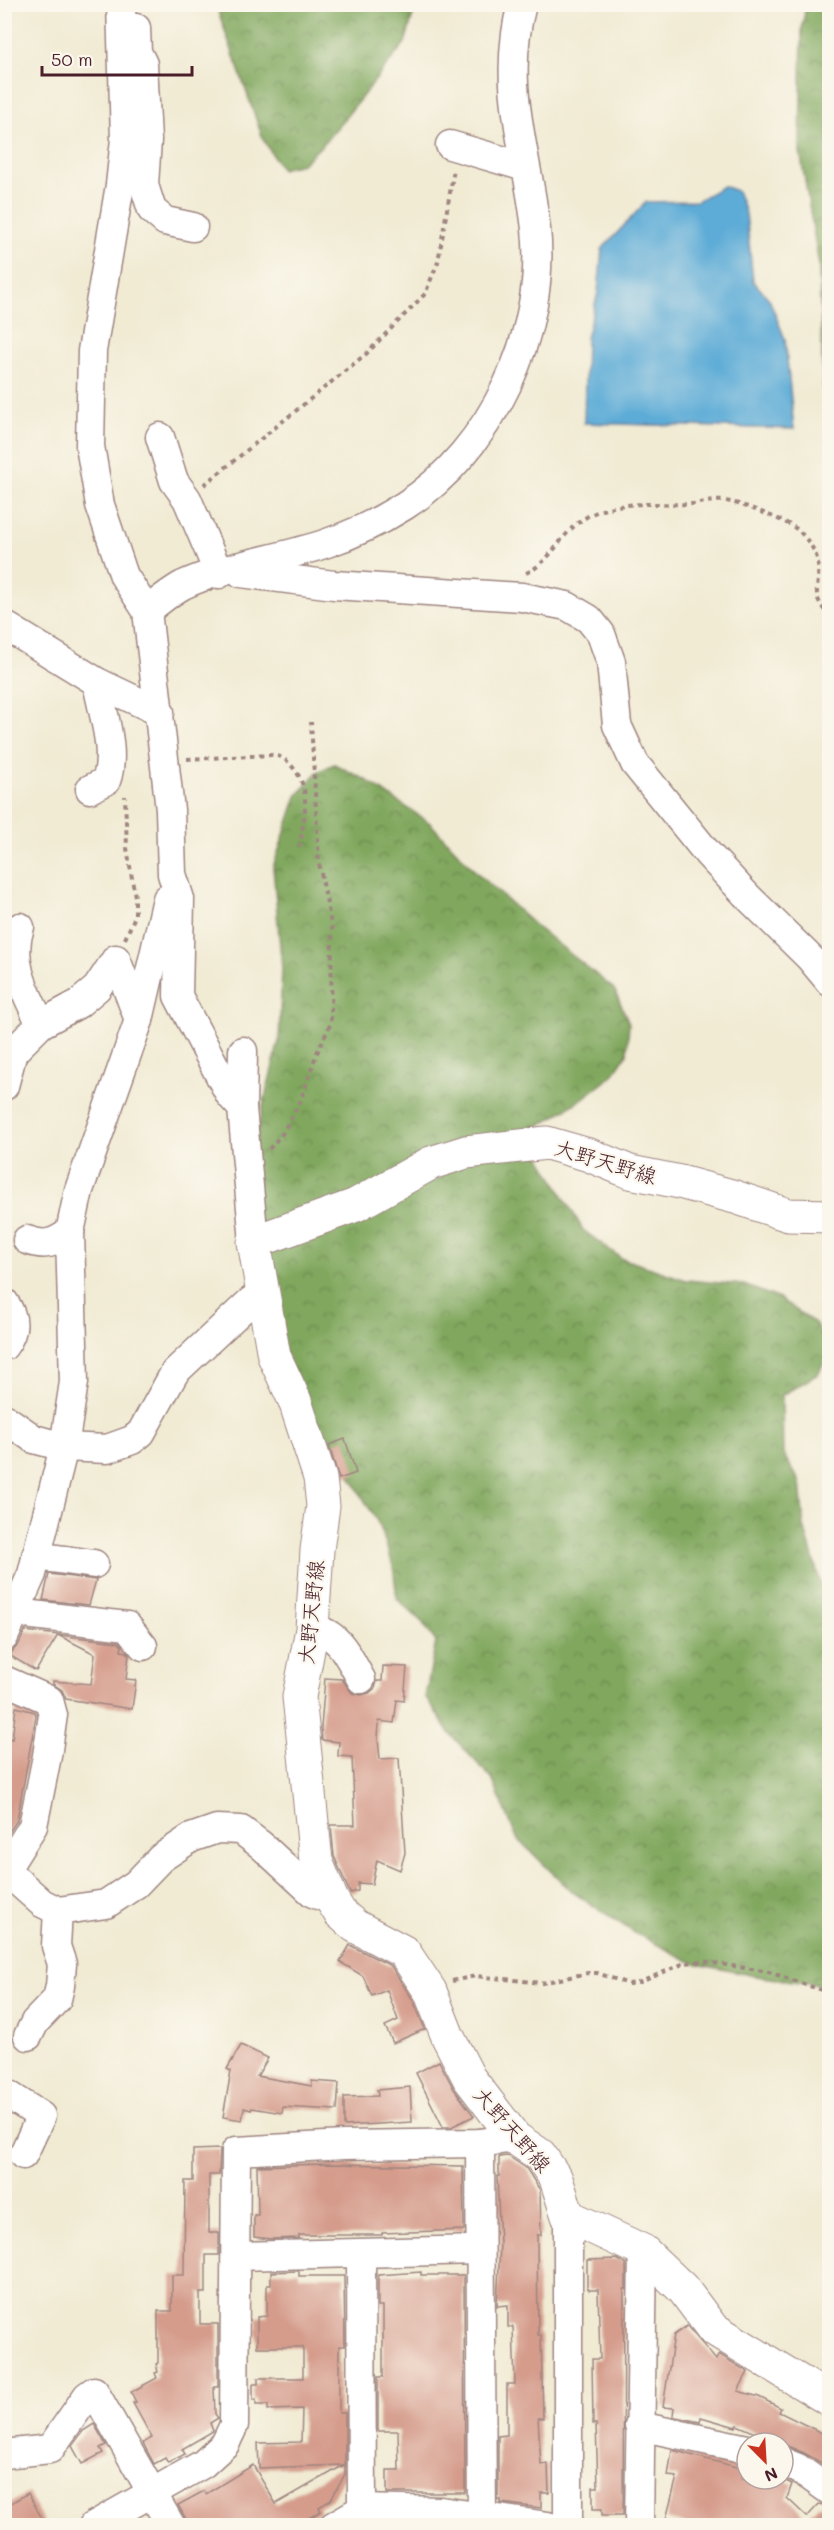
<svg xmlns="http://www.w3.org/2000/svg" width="834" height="2530" font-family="Mali,'Klee One',sans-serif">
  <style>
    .forest { fill: url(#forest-crowns); stroke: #656344; stroke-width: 1.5 }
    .water { fill: #5dacd7; stroke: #546681; stroke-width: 1.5 }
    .building { fill: #d59c8c }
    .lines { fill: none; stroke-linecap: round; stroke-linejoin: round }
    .minor-casing { stroke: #9e8580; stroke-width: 31 }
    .major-casing { stroke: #9e8580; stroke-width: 35 }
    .path { stroke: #9e8580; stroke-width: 4; stroke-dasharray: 4.5 4.5; stroke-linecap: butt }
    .minor { stroke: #fff; stroke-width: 28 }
    .major { stroke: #fff; stroke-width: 33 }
    .labels { text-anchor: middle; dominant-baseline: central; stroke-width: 4.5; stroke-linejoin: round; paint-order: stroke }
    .street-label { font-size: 21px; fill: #4a1f2b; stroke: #fbf7ec }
  </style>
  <defs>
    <pattern id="forest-crowns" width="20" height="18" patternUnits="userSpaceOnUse" patternTransform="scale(1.5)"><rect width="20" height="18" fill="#80a75d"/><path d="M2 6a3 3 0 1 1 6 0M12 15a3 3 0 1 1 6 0" fill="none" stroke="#6b874d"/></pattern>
  </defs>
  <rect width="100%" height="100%" fill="#fbf7ec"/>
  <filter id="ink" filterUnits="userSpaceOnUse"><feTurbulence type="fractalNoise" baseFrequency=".0167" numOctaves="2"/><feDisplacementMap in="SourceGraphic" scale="12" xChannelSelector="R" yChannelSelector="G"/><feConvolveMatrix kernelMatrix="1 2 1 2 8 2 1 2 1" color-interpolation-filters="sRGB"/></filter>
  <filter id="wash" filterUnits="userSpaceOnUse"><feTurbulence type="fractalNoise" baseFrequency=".008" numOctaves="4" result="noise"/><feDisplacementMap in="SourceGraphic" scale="24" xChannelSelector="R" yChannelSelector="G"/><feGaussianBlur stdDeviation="1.35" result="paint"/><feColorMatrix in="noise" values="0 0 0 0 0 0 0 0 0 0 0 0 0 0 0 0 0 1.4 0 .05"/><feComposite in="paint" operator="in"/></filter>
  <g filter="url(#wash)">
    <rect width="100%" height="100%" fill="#f1ebd4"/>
    <g class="forest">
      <path d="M216,5V4L416,5L405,43L341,123L322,145L302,164L281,169L263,139Z"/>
      <path d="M806,5H829V439L823,384L819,265L800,151L802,29Z"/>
      <path d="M334,764L366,780L430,823L477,873L537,927L614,989L629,1023L627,1054L612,1076L582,1099L530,1132L543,1161L583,1230L621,1258L686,1280L744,1285L780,1299L816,1324L829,1353L818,1374L782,1395L783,1454L800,1482L804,1526L822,1589L829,1602V1986L755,1976L693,1963L635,1933L571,1891L517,1838L492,1779L452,1736L425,1697L436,1642L423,1623L397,1599L393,1565L380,1526L344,1466L301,1404L248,1235L250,1159L279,1041L282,969L273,867L297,796L317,772Z"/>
    </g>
    <path class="water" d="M723,186L737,191L746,214L753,281L769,299L785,339L794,429L584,423L586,338L598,293L602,249L646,202L697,201Z"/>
    <g id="blocks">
      <g class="building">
        <path d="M345,1439L356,1473L339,1479L329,1445Z"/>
        <path d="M49,1574L96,1580L89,1605L43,1600Z"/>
        <path d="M25,1631L118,1642L122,1646L121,1651L127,1652L129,1655L126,1679L136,1680L132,1709L66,1699L62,1690L53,1684V1681L91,1684L95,1654L58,1635L36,1671L9,1655L19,1644Z"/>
        <path d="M383,1666L407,1667L404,1701L397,1700L394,1723L379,1721L378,1739L380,1759L399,1758L405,1853L400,1870L377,1860L372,1884L358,1883V1891L350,1893L334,1856L331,1825H355L352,1757L338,1756L339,1742L322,1740L321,1728L325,1678L342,1679L352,1693L361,1695L369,1693L375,1688L377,1681H382Z"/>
        <path d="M16,1707L35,1712L36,1716L17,1820L4,1840V1737L12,1739Z"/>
        <path d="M350,1945L391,1966L413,2000L425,2029L393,2043L385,2026L398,2020L387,1990L372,1996L363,1976L340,1962Z"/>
        <path d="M241,2045L268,2058L257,2076L312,2086V2081L339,2083L337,2110L283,2107L282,2113L252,2108L251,2110L244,2108L242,2120L223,2117L231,2071L227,2069Z"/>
        <path d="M439,2061L454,2089L474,2116L451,2127H443L416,2073Z"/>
        <path d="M410,2087L412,2122L344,2126V2097L378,2096L377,2090Z"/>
        <path d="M220,2149L219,2175H209V2233H219V2255H206V2293H200V2324H218V2387H214L215,2414L218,2418L210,2423L213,2431L182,2449L185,2454L168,2463L165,2458L154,2464L143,2443L152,2438L133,2403L136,2402L131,2392L157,2378L155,2373L158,2372L156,2364L158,2363V2311H172V2275H184L185,2181H193V2150Z"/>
        <path d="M508,2156L526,2168L540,2190L541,2235H537L538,2335H541L543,2418H538L541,2465L548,2464L549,2493H541V2508L501,2503V2500H498V2436L507,2435V2384H515L513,2327H508V2305L497,2306L500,2244L497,2176H499V2157Z"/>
        <path d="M327,2164L463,2166L464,2230L382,2233V2235H299V2238L271,2239L254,2237V2215H258L257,2166Z"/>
        <path d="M617,2259L626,2264V2289H624L623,2515H602V2509H593V2487H598L596,2424H593L592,2359H600L598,2290H589L587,2287V2260Z"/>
        <path d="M299,2271V2276H344L345,2346H339V2413H345V2474L331,2500L319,2507L321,2511L295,2526H190L178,2505L204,2491L206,2494L253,2465L276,2504L344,2465L259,2468L258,2443L301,2442L302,2409L268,2410V2405H256V2399L253,2400V2384H258V2378H303V2347H257V2317L267,2316V2285H271V2272Z"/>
        <path d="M421,2272V2275H464L465,2493H387V2470H399L398,2431H378V2377H383V2306H378V2275Z"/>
        <path d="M687,2326L716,2360L719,2354L748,2372L738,2391L759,2397L781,2408L779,2412L830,2437V2468L804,2453L737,2425L736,2427L701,2417L700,2422L676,2417L673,2416L674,2408L663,2407L674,2335Z"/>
        <path d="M94,2424L106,2445L100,2448L103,2453L82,2464L72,2446L83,2431Z"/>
        <path d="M672,2450L744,2469L741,2479H781L790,2483L792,2484L787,2498L807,2517L819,2504L830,2507V2526H691L666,2519L677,2477L668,2476Z"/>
        <path d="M28,2493L46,2526H12L4,2512V2507Z"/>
      </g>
    </g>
  </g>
  <g filter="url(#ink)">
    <use href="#blocks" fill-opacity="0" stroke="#9e8580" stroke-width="1.5"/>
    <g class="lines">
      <g class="minor-casing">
        <g id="minor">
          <path d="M121,4L125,139L120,185L92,351L90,446L100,505L124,576L147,611L170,810L172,874L180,899L178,996L230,1095L242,1108L254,1242"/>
          <path d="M136,28L137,52L143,64L147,140L144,185L152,210L165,221L193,227"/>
          <path d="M450,145L525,167"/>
          <path d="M160,437L174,481L187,499L219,574"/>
          <path d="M241,573L334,585L522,597L567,606L589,619L601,634L611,662L617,725L635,764L708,854L747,896L810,958L830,982"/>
          <path d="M147,611C158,602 170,592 183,585C226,565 282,559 327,543C354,534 380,521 404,506C492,450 547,331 536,229C527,149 500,86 522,4"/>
          <path d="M4,625L97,682L160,712"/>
          <path d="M90,789L106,781C117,751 102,712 97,682"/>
          <path d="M20,927C8,962 26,993 41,1024"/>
          <path d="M4,1086L13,1052L41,1024L78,1004L97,988L116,959L139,1020"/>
          <path d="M242,1108L243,1051"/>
          <path d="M27,1240C45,1247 55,1243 70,1232"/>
          <path d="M4,1302C15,1317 16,1330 4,1346"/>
          <path d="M4,1418L34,1439L64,1447L107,1449L132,1440L141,1433L146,1424L175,1372L251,1301L263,1296"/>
          <path d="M36,1556L94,1564"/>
          <path d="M16,1613L127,1626L143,1646"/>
          <path d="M312,1629C339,1632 349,1658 361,1679"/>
          <path d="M4,1637L32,1574L64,1447L74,1382L70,1232L79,1190L139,1020L167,899"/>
          <path d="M4,1680L49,1700L53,1715L47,1756L33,1826L4,1872"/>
          <path d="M4,1869L42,1903L58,1911L106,1904L136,1884L161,1858L191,1838L217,1829L241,1830L261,1845L313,1893L332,1900"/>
          <path d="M28,2036L35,2022L57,1999L60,1986L62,1964L56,1946L58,1911"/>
          <path d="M4,2092L41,2116L23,2155"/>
          <path d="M480,2143L482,2526"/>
          <path d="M568,2216V2526"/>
          <path d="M361,2255L362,2509"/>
          <path d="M236,2256L479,2250"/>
          <path d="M639,2426L747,2449"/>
          <path d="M4,2454L50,2449L87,2396L94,2391L171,2526"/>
          <path d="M783,2462L798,2468L830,2491"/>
          <path d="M93,2526L203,2464L225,2444L234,2425L236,2151L344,2145L480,2143L515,2138"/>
          <path d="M333,2526L362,2509L441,2511L548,2526"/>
          <path d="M639,2526L643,2251"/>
        </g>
      </g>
      <g class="major-casing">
        <path id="major" d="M830,1216L788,1215L735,1197L680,1182L630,1172L589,1155L547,1143L466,1152L431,1163L356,1205L254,1242L274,1356L295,1401L320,1478L323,1506L317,1550L312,1629L299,1697L316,1861L332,1900L340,1913L355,1926L404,1952L430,1991L448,2037L469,2078L515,2138L540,2155L556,2179L568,2216L643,2251L683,2289L712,2328L830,2400"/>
      </g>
      <g class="path">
        <path d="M204,485L366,354L425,294L438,262L454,169"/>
        <path d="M526,573C552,562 561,532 585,518C617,498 656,506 692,504C702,503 713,500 724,501C736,501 791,522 799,531C808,540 818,553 818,566C820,591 809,593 830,617"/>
        <path d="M187,759L272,755C283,756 288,761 295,770C313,794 302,824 299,852"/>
        <path d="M125,939L135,916V897L127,848L125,796"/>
        <path d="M269,1149L282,1134L301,1100L316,1055L331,1023L332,929L319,863L311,722"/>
        <path d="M452,1981L476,1976L542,1983L588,1973H597L629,1984L638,1983L685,1963L702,1961L769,1972L830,1993"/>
      </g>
      <use href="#minor" class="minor"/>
      <use href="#major" class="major"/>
    </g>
  </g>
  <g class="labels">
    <g class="street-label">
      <text transform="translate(606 1161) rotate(17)">大野天野線</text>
      <text transform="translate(310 1612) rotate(-84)">大野天野線</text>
      <text transform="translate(513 2129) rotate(49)">大野天野線</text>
    </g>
  </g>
  <rect width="834" height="2530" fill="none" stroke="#fbf7ec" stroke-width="24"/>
  <g transform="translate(765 2461) rotate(156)"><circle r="28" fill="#fbf7ec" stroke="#b4a19f" stroke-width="1.5"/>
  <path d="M0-4.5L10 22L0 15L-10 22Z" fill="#c8321e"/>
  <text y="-9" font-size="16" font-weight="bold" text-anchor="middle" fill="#4a1f2b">N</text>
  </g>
  <path d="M42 66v9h150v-9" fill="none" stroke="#4a1f2b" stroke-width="3"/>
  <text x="51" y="66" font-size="18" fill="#4a1f2b" stroke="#fbf7ec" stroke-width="4.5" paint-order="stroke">50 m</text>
</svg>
